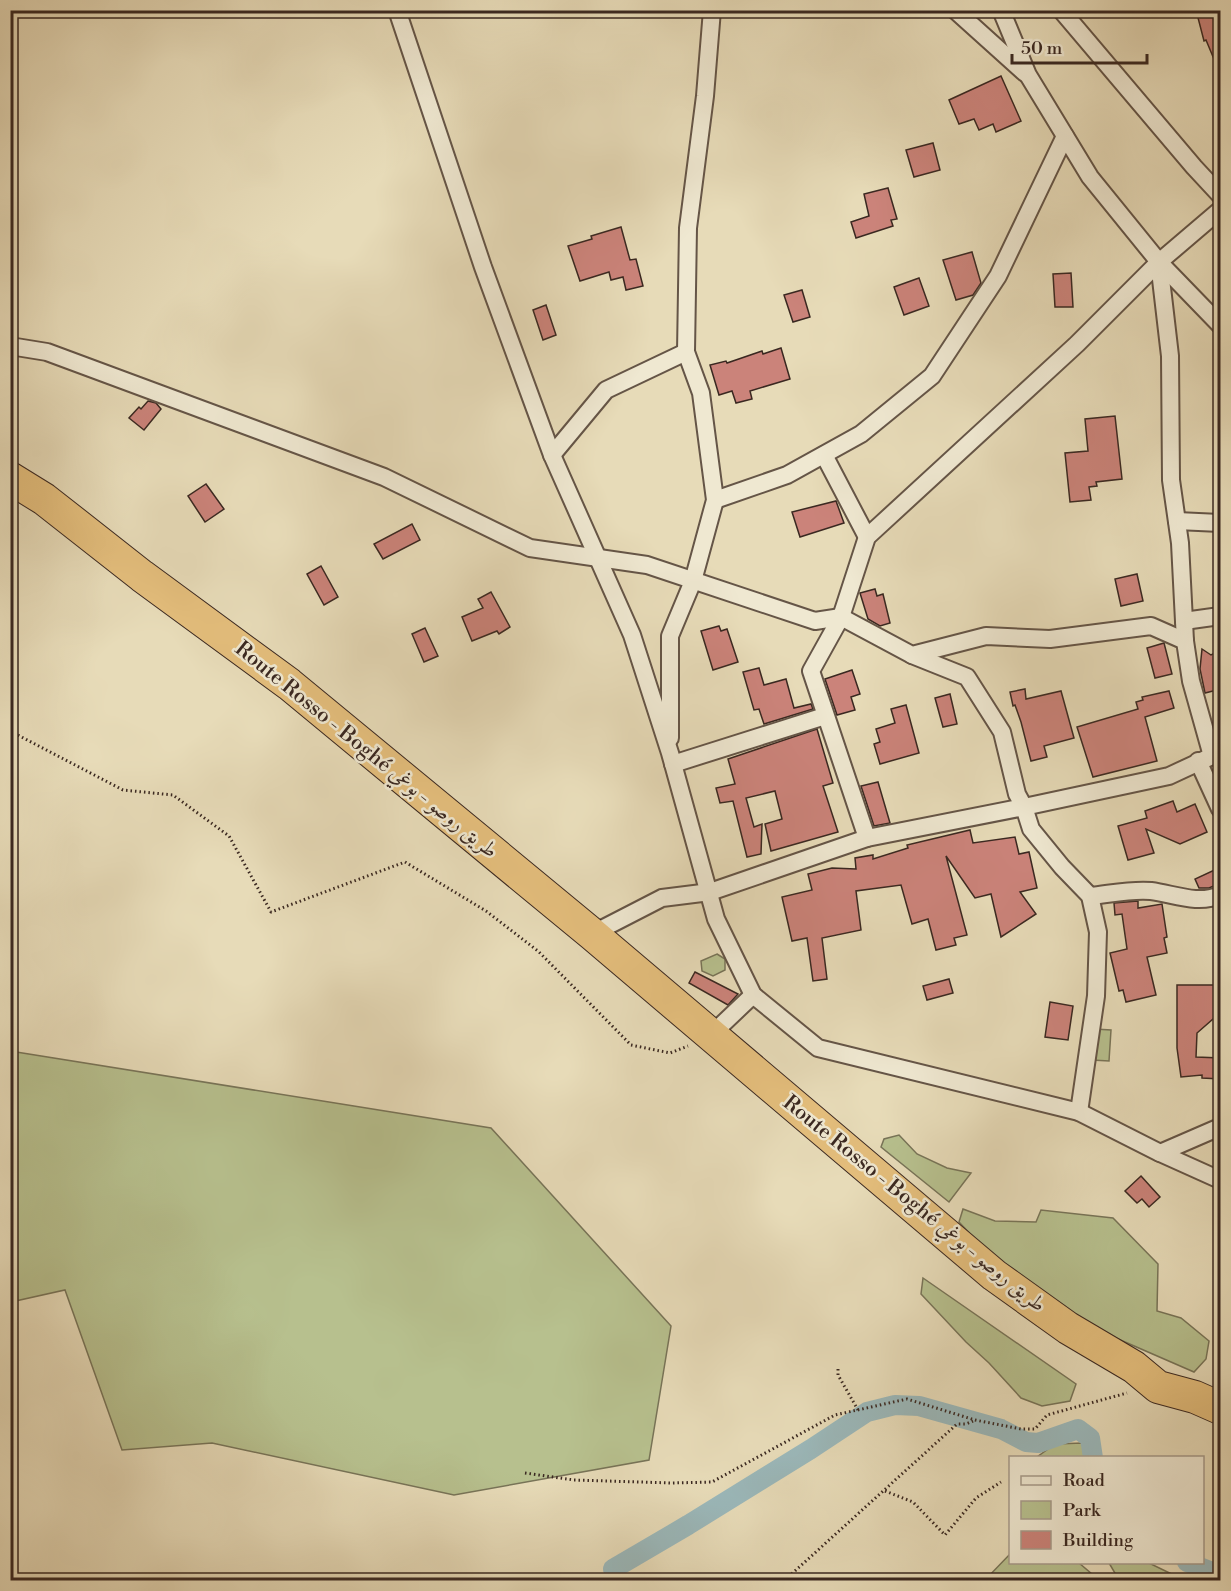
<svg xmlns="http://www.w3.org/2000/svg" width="1231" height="1591" font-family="'Libre Bodoni',Amiri,serif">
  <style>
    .green { fill: #b7c08e; stroke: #787458; stroke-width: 1.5 }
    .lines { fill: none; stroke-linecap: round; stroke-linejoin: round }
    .canal { stroke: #9bb8ba; stroke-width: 20 }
    .building { fill: #cb837a; stroke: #3a2821; stroke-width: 1.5 }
    .street-casing { stroke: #655547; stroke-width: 20 }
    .highway-casing { stroke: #3a2821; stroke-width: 34 }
    .path { stroke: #3a2821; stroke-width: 3; stroke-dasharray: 1.5 3; stroke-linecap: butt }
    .street { stroke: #efe8d1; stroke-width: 16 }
    .highway { stroke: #e4be7c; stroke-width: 32 }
    .labels { text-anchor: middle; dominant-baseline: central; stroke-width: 5; stroke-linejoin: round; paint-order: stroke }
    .street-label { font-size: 21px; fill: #3a2821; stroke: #efe8d1 }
  </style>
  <rect width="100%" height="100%" fill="#e7dbb8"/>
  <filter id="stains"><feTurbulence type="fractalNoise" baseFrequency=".00333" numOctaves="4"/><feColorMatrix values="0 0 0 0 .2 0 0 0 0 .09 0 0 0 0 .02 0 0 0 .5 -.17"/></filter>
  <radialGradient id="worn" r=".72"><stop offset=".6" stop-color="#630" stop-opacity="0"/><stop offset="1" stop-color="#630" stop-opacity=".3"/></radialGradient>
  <g class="green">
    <path d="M717,954L725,959V970L713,976L702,971L701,961Z"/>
    <path d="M1094,1029L1111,1030L1109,1061L1092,1060Z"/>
    <path d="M10,1051L491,1128L671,1326L649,1460L454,1495L212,1443L122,1450L65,1290L11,1302Z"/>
    <path d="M899,1135L917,1154L947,1168L971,1173L949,1202L881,1147L884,1139Z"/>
    <path d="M963,1209L995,1221L1036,1222L1041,1210L1113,1218L1158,1264L1157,1311L1181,1318L1209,1341L1206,1359L1194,1372L1102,1332L1007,1273L959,1222Z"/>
    <path d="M923,1278L1076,1384L1070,1401L1042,1406L1021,1398L989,1363L966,1342L921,1294Z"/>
    <path d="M1083,1443L1086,1457H1037L1055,1444Z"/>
    <path d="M1010,1554V1562L1079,1563L1099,1580H985Z"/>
    <path d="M1109,1563H1149L1184,1580H1119Z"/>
  </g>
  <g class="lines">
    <g class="canal">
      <path d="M1187,1562L1220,1575"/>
      <path d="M613,1569L688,1525L811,1449L867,1412L895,1405L919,1406L1001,1429L1026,1442L1038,1443L1078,1429L1090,1438L1093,1458"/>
    </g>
  </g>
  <g class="building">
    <path d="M1196,10H1211L1221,40V76L1206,40L1204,41Z"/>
    <path d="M1001,76L1021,121L996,132L993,124L979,130L974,119L959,124L949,100Z"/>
    <path d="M933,143L940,170L914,177L906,150Z"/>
    <path d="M888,188L897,219L891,220L893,226L856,238L851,222L869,216L864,194Z"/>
    <path d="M621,227L630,260L636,259L643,286L626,290L623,277L611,280L609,272L580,281L568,246L592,239L591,236Z"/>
    <path d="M972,252L981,283L973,295L956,300L943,260Z"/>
    <path d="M1071,273L1073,307H1055L1053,274Z"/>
    <path d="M919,278L929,306L904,315L894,287Z"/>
    <path d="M802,290L810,317L793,322L784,295Z"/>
    <path d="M546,305L556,335L543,340L533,310Z"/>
    <path d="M781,348L790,379L750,391L752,399L736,403L732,391L719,395L710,365L726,361L727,363L762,351L763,354Z"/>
    <path d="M148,401L156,403L161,409L144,430L129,418L139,407L141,409Z"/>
    <path d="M1115,416L1122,479L1096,482L1097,486L1089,487L1091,500L1070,502L1065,453L1088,451L1085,419Z"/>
    <path d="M206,484L224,509L205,522L188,496Z"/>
    <path d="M836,501L844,523L800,537L792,512Z"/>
    <path d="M412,524L420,540L383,559L374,544Z"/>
    <path d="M321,566L338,597L324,605L307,574Z"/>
    <path d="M1137,574L1143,601L1121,606L1115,579Z"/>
    <path d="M875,589L877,596L883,594L890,623L880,626L868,619L860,593Z"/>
    <path d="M491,592L510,627L499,634L497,631L472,641L462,617L483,608L478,599Z"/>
    <path d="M719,626L721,631L727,629L738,662L713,670L701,631Z"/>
    <path d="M425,628L438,656L424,662L412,634Z"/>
    <path d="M1164,643L1172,674L1155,678L1147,648Z"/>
    <path d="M1202,649L1211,655L1221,650V689L1205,693L1200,669Z"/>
    <path d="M759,668L764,685L786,679L794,708L811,704L813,709L764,724L759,709L754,710L743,672Z"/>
    <path d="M852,670L860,694L851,697L855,710L837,715L825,679Z"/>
    <path d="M1025,689L1026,699L1061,691L1074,738L1044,746L1047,757L1031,761L1021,722L1015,705L1013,706L1010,692Z"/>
    <path d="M1169,691L1174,708L1145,717L1157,761L1093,777L1077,727L1138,709L1136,702L1143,700L1142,697Z"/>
    <path d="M950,694L957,724L943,727L935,698Z"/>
    <path d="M906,705L919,753L880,764L874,744L880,742L876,729L895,723L891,709Z"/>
    <path d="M817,729L833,783L823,786L838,832L771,851L765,824L782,819L775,791L746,798L754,827L762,824L761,854L747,857L733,801L720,803L716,788L735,784L728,759Z"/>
    <path d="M878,782L890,823L874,826L861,786Z"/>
    <path d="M1173,801L1177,812L1195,804L1207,832L1180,844L1146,829L1154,853L1128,860L1118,826L1147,818L1145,811Z"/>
    <path d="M970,830L973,843L1015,837L1019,854L1029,852L1037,888L1020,892L1036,914L1001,937L991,894L975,898L946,856L967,935L954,938L956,945L936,950L928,919L912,924L901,885L856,891L861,930L822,938L827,979L813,981L807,938L792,941L782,897L812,890L808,874L832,868L856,869L855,858L873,855V859L908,848L907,845Z"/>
    <path d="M1221,867V883L1209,888H1199L1195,879Z"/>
    <path d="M1138,901V908L1162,904L1167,937L1164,938L1167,953L1147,957L1156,995L1126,1002L1123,990L1119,991L1110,953L1127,949L1122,914L1115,915L1114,903Z"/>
    <path d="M695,972L738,994L728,1005L689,983Z"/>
    <path d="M949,979L953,993L927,1000L923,986Z"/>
    <path d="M1177,985H1221V1012L1197,1033L1196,1057L1221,1058V1079L1202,1078V1075L1181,1077L1177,1048Z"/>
    <path d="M1050,1002L1073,1006L1068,1040L1045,1037Z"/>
    <path d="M1141,1176L1160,1197L1149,1207L1142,1199L1137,1203L1125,1191Z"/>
  </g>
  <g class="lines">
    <g class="street-casing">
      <g id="street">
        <path d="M397,10L483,267L552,455L632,635L670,753L716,919L753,995L818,1048L1079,1112L1160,1153L1220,1180"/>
        <path d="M955,10L1025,73"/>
        <path d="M1001,10L1028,75L1090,177L1159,262L1220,325"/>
        <path d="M1061,10L1194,167L1220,195"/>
        <path d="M1159,262L1170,356L1171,480L1180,543L1185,641"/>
        <path d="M10,346L47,352L384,477L530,548L647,565L815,621L841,617L912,655L986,636L1050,639L1151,626L1185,641L1191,681L1212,756L1220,755"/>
        <path d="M552,455L606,390L686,352"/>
        <path d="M824,455L867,537"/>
        <path d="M715,500L787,475L861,434L932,376L998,276L1065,136"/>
        <path d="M1177,521L1220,523"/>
        <path d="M1184,621L1220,616"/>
        <path d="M912,655L967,677L1002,732L1017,794L1024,807L1031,829L1062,867L1090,896L1098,932L1096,996L1079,1112"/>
        <path d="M670,738V636L693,581L715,500L701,393L686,352L688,228L705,96L712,10"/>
        <path d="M1198,761L1220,809"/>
        <path d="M673,764L825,716"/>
        <path d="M867,838L811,671L841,617L867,537L1077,344L1159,262L1220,210"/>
        <path d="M1090,896C1110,894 1132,889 1151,891C1174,894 1198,905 1220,895"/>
        <path d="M592,934L662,898L710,892L867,838L1024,807L1169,776L1212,756"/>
        <path d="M711,1035L753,995"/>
        <path d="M1160,1153L1220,1127"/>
      </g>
    </g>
    <g class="highway-casing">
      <path id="highway" d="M10,478L44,499L142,576L289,684L592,934L994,1275L1068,1328L1134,1367L1158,1387L1195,1397L1220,1408"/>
    </g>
    <g class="path">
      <path d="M10,731L123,790L173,795L229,836L271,912L405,862L486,911L538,951L631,1045L670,1053L688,1046"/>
      <path d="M838,1369V1375L858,1410"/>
      <path d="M525,1473L574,1480L672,1483L712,1482L835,1415L907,1399L975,1420L1021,1429H1035L1047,1415L1127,1393"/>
      <path d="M885,1491L913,1502L945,1535L976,1498L1001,1482"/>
      <path d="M785,1580L957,1424H966L973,1421"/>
    </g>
    <use href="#street" class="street"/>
    <use href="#highway" class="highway"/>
  </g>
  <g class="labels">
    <g class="street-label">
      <text transform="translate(366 750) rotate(39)">Route Rosso - Boghé طريق روصو - بوغي</text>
      <text transform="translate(914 1204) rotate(39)">Route Rosso - Boghé طريق روصو - بوغي</text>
    </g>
  </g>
  <rect width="1231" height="1591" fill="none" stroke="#e7dbb8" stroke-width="36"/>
  <rect x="12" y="12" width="1207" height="1567" fill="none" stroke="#3a2821" stroke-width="3"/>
  <rect x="18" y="18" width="1195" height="1555" fill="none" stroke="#3a2821" stroke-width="1.5"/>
  <rect x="1009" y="1456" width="195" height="108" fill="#efe8d1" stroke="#a79b8b" stroke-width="1.5"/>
  <rect x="1021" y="1476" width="30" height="9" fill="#efe8d1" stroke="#a79b8b" stroke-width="1.5"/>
  <text x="1063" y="1486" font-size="18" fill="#3a2821">Road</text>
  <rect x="1021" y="1501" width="30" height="18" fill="#b7c08e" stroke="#a79b8b" stroke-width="1.5"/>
  <text x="1063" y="1516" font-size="18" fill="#3a2821">Park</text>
  <rect x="1021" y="1531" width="30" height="18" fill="#cb837a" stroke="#a79b8b" stroke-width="1.5"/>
  <text x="1063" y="1546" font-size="18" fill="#3a2821">Building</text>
  <path d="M1012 54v9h135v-9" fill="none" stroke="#3a2821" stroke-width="3"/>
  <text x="1021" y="54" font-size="18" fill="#3a2821" stroke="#efe8d1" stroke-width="4.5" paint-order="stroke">50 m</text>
  <rect width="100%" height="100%" filter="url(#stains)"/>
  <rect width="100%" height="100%" fill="url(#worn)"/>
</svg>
